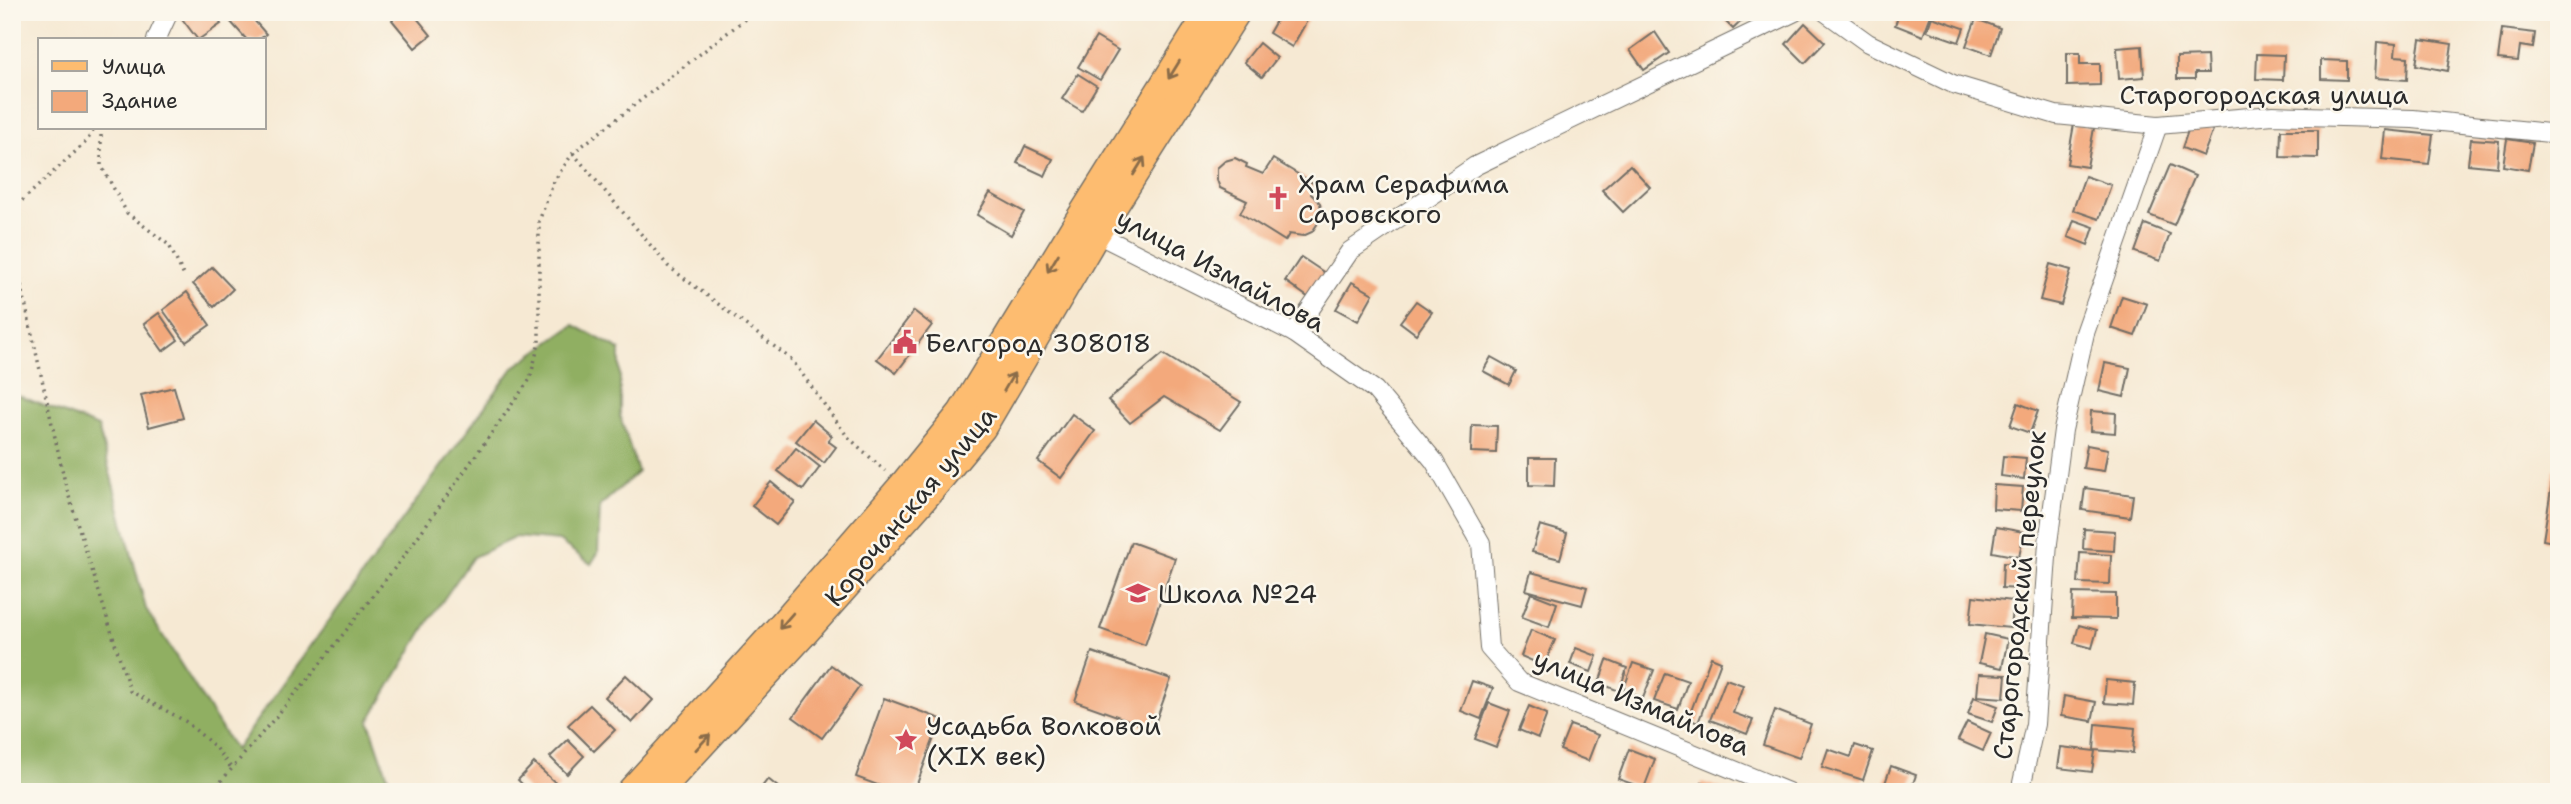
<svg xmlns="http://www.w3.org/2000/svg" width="2571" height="804" font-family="'Shantell Sans',sans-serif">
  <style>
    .forest { fill: #90af62; stroke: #5e6d46; stroke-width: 2 }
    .building { fill: #f3a97b }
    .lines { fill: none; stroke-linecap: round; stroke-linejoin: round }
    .street-casing { stroke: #726e66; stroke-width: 20 }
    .primary-casing { stroke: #726e66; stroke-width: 31 }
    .path { stroke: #726e66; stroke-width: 3.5; stroke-dasharray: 2 5; stroke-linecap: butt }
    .street { stroke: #fff; stroke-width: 18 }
    .primary { stroke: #fdbc70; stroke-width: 28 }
    .oneway { stroke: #8a6c4a }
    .labels { text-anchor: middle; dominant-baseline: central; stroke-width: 5; stroke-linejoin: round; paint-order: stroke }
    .street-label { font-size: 26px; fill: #2b2b2b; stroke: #fbf7ec }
    .poi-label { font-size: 26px; fill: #2b2b2b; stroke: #fbf7ec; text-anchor: start }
  </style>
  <rect width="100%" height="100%" fill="#fbf7ec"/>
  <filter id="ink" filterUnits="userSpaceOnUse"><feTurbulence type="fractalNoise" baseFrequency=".0143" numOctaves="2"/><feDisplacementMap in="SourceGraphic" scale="14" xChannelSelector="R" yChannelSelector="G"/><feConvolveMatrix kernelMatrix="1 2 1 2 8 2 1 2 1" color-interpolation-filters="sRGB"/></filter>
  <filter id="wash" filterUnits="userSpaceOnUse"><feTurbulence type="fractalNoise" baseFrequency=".00686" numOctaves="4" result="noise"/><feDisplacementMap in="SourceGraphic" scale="28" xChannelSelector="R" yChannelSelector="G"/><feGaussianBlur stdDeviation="1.57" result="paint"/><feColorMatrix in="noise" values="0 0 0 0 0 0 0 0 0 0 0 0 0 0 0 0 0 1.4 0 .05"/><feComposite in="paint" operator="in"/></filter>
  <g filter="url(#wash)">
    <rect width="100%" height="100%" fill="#f6e9d3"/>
    <path class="forest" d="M574,325L620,350V416L638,472L600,506L598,553L591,564L559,541L516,537L473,557L430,619L369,721L393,792H12V393L98,427L146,609L235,750L513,368Z"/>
    <g id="blocks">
      <g class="building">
        <path d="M185,12H212L221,24L198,40L180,16Z"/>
        <path d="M241,12H247L266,34L259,40H247L230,21Z"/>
        <path d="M401,12H412L431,35L415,48L392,20Z"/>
        <path d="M1281,12H1312L1292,47L1269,33Z"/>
        <path d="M1716,12H1751L1733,29Z"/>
        <path d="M1900,12H1932L1923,36L1895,25Z"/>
        <path d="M1932,17L1964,28L1959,42L1927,31Z"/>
        <path d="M1976,19L2000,28L1991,55L1966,46Z"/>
        <path d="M1805,23L1825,42L1805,63L1786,44Z"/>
        <path d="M2502,29L2535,33L2533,48L2520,46L2518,61L2498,59Z"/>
        <path d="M1655,32L1669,53L1644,70L1630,50Z"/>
        <path d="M1096,37L1118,50L1100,80L1078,67Z"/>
        <path d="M2420,39L2452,44L2448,71L2416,65Z"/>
        <path d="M2377,42L2396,44L2395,56L2408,57L2407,80L2375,78Z"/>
        <path d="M1259,43L1277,58L1262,77L1244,62Z"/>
        <path d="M2142,46L2144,77L2119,79L2117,48Z"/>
        <path d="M2067,53H2080V64H2100V85L2067,86Z"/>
        <path d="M2257,54L2284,55L2283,80L2256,79Z"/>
        <path d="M2207,56L2208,73H2195V79H2177V57Z"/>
        <path d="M2321,60L2347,61V80L2321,79Z"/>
        <path d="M1078,74L1097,86L1082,111L1062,99Z"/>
        <path d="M2191,122L2213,130L2203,156L2182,148Z"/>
        <path d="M2074,124L2094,128L2087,167L2067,164Z"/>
        <path d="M2281,130H2318V158L2280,157Z"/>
        <path d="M2385,130L2433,135L2429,164L2382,159Z"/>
        <path d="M2471,139L2499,141L2497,167L2468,164Z"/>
        <path d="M2507,139L2533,143L2528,170L2503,166Z"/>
        <path d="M1025,146L1053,159L1045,176L1017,163Z"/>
        <path d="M1235,158L1247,164L1246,167L1263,174L1273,159L1316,185L1311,194L1320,203L1322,217L1312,232L1303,236L1289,234L1285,241L1240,213L1247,201L1220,188L1217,180V168L1225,161Z"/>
        <path d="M1630,165L1650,187L1623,212L1602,190Z"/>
        <path d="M2170,165L2195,176L2174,225L2149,215Z"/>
        <path d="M2085,176L2111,185L2099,219L2073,210Z"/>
        <path d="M990,193L1024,212L1011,235L977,215Z"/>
        <path d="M2074,220L2094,227L2088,245L2068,237Z"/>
        <path d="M2145,224L2170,234L2160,261L2135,252Z"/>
        <path d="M1301,257L1328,275L1312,300L1285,281Z"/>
        <path d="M2050,264L2071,270L2061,305L2040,300Z"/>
        <path d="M212,267L233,289L214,307L193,284Z"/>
        <path d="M1352,282L1373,294L1358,321L1336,309Z"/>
        <path d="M187,292L210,325L186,342L163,310Z"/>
        <path d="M2122,296L2147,304L2135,336L2111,328Z"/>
        <path d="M1416,301L1432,312L1416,334L1400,322Z"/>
        <path d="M914,311L932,325L896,373L877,359Z"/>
        <path d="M159,313L178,340L163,351L144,324Z"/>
        <path d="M1163,354L1241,402L1220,430L1164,397L1130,423L1108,400Z"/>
        <path d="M1491,357L1516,371L1509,385L1483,371Z"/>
        <path d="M2105,363L2130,368L2124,397L2099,391Z"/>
        <path d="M174,387L183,418L149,427L141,395Z"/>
        <path d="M2018,403L2038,411L2030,433L2010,426Z"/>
        <path d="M2091,411L2116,413L2115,433L2090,431Z"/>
        <path d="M1072,414L1095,431L1061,478L1038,461Z"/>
        <path d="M813,420L832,436L828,441L836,447L824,463L796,441Z"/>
        <path d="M1472,425L1497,426L1496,453L1471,452Z"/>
        <path d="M2087,445L2108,449L2104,471L2083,468Z"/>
        <path d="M796,448L820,467L803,490L778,471Z"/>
        <path d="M2003,456L2026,458L2024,479L2001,476Z"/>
        <path d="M1529,458H1555L1554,486L1529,485Z"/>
        <path d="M2554,470L2559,471V543L2543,540Z"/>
        <path d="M771,482L795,502L776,525L752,506Z"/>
        <path d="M1994,485L2023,487L2021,511L1993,509Z"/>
        <path d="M2085,488L2133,495L2130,517L2082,510Z"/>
        <path d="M1540,525L1567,533L1560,559L1532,552Z"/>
        <path d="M1996,527L2024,532L2019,557L1992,552Z"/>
        <path d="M2084,529L2115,531L2114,551L2083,549Z"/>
        <path d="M1131,542L1175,558L1145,645L1100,629Z"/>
        <path d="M2080,553L2111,555L2110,584L2078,583Z"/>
        <path d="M2003,563H2023L2022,589L2002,588Z"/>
        <path d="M1531,572L1587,587L1582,605L1526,590Z"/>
        <path d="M1531,593L1557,603L1549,627L1522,617Z"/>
        <path d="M2073,593L2116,594V619L2072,618Z"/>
        <path d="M1973,596L2013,601L2010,628L1970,624Z"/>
        <path d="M2079,625L2097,630L2092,648L2074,643Z"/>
        <path d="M1531,630L1555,640L1544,666L1521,656Z"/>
        <path d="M1985,634L2008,639L2002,668L1979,663Z"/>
        <path d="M1576,648L1597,656L1591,672L1570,664Z"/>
        <path d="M1092,652L1171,679L1153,729L1075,701Z"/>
        <path d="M1711,657L1721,661L1698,723L1688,719Z"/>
        <path d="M1607,660L1627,668L1619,691L1599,683Z"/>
        <path d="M1633,663L1654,670L1643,698L1623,691Z"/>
        <path d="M831,665L860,686L822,738L793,717Z"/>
        <path d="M1665,673L1688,681L1678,709L1654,701Z"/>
        <path d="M1979,674L2006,675L2004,698L1977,696Z"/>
        <path d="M626,675L653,700L632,723L605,697Z"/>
        <path d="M1726,679L1743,685L1733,713L1753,720L1747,734L1710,720Z"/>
        <path d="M2106,680L2135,683L2133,705L2104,703Z"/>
        <path d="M1472,681L1493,688L1481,719L1461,711Z"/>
        <path d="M2064,696L2096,702L2092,721L2061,716Z"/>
        <path d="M1974,697L1998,706L1992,722L1968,714Z"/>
        <path d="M884,698L941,719L914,792H896L856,777Z"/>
        <path d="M1489,703L1510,711L1496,747L1475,739Z"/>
        <path d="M590,705L615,730L594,751L568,725Z"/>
        <path d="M1529,706L1547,714L1538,738L1519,730Z"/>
        <path d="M1775,710L1811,724L1799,758L1763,745Z"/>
        <path d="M1967,722L1991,733L1983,751L1958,740Z"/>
        <path d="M2096,724L2135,728L2133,753L2094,750Z"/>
        <path d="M1570,725L1598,735L1588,761L1560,750Z"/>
        <path d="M568,740L584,756L567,774L550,757Z"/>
        <path d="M1855,745L1873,751L1863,780L1822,767L1828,749L1851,757Z"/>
        <path d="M2061,747L2095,751L2092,772L2058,768Z"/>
        <path d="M1629,749L1655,759L1644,788L1618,779Z"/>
        <path d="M534,763L560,787L555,792H530L518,780Z"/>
        <path d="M1891,766L1916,775L1910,792H1882Z"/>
        <path d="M768,779L784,792H758Z"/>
        <path d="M1702,782L1728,791V792H1699Z"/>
      </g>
    </g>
  </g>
  <g filter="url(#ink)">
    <use href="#blocks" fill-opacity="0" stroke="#726e66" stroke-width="2"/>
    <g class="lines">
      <g class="street-casing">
        <g id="street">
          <path d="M1825,12L1868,43L1953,84L2056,115L2158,125L2273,115L2413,119L2559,134"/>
          <path d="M156,40L169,12"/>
          <path d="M1089,230L1294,333L1375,390L1434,461L1481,543L1489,648L1519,682L1788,792"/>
          <path d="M1294,333L1350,251L1475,166L1795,12"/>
          <path d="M2020,792L2035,724L2048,543L2063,430L2085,333L2158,125"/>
        </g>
      </g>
      <g class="primary-casing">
        <g id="primary">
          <path d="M631,792L779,629L902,487L962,413L1077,224L1210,12"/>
          <path d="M657,792L807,629L919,503L982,427L1096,233L1236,12"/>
        </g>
      </g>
      <g class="path">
        <path d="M101,128V165L127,213L169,245L185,278"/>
        <path d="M573,153L668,266L792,360L847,436L885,471"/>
        <path d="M12,210L86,142L95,128"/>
        <path d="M12,244L66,487L130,691L185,721L213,745L232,769"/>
        <path d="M212,792L313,673L404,556L530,379L539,343V221L554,181L573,153L754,12"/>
      </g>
      <use href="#street" class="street"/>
      <use href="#primary" class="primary"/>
    </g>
    <defs><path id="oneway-shaft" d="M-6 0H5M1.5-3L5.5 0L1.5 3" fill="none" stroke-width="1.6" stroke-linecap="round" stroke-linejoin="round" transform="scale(1.75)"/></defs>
    <g class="oneway">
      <use href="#oneway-shaft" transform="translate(1174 70) rotate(122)"/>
      <use href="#oneway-shaft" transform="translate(1139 166) rotate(-58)"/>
      <use href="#oneway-shaft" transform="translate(1053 263) rotate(121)"/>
      <use href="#oneway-shaft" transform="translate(1009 382) rotate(-60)"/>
      <use href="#oneway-shaft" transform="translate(786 621) rotate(131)"/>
      <use href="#oneway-shaft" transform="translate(703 742) rotate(-47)"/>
    </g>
  </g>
  <defs>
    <g id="church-bare" transform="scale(1.89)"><path d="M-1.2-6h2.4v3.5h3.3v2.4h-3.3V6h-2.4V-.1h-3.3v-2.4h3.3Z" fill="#d1495b" stroke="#fbf7ec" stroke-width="2.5" paint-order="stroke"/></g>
    <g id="civic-bare" transform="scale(1.89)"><path d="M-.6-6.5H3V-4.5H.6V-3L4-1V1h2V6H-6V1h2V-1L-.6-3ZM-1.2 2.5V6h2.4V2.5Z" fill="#d1495b" stroke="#fbf7ec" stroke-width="2.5" paint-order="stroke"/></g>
    <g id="school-bare" transform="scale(1.89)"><path d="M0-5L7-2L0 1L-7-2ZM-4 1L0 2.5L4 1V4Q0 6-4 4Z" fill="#d1495b" stroke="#fbf7ec" stroke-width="2.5" paint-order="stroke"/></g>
    <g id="sight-bare" transform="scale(1.89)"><path d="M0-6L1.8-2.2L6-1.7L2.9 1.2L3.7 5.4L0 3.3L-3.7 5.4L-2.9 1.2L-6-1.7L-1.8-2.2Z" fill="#d1495b" stroke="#fbf7ec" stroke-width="2.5" paint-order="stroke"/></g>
  </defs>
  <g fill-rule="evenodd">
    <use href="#church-bare" x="1278" y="198"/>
    <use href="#civic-bare" x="905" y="342"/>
    <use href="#school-bare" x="1138" y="593"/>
    <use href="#sight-bare" x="906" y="740"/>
  </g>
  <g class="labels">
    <g class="street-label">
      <text x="2264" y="94">Старогородская улица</text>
      <text transform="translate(1221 270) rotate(28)">улица Измайлова</text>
      <text transform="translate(910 506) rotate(-50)">Корочанская улица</text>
      <text transform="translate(2019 595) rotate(-84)">Старогородский переулок</text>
      <text transform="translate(1642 702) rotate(23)">улица Измайлова</text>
    </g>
    <g class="poi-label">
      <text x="1298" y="183">Храм Серафима<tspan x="1298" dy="30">Саровского</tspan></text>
      <text x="925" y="342">Белгород 308018</text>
      <text x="1158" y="593">Школа №24</text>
      <text x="926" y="725">Усадьба Волковой<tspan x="926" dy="30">(XIX век)</tspan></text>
    </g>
  </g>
  <rect width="2571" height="804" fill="none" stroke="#fbf7ec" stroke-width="42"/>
  <rect x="38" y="38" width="228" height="91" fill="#fbf7ec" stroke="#a8a59f" stroke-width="2"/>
  <rect x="52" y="61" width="35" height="10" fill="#fdbc70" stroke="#a8a59f" stroke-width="2"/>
  <text x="102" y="74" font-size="21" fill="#2b2b2b">Улица</text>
  <rect x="52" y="91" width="35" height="21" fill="#f3a97b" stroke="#a8a59f" stroke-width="2"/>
  <text x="102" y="108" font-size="21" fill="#2b2b2b">Здание</text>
</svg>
